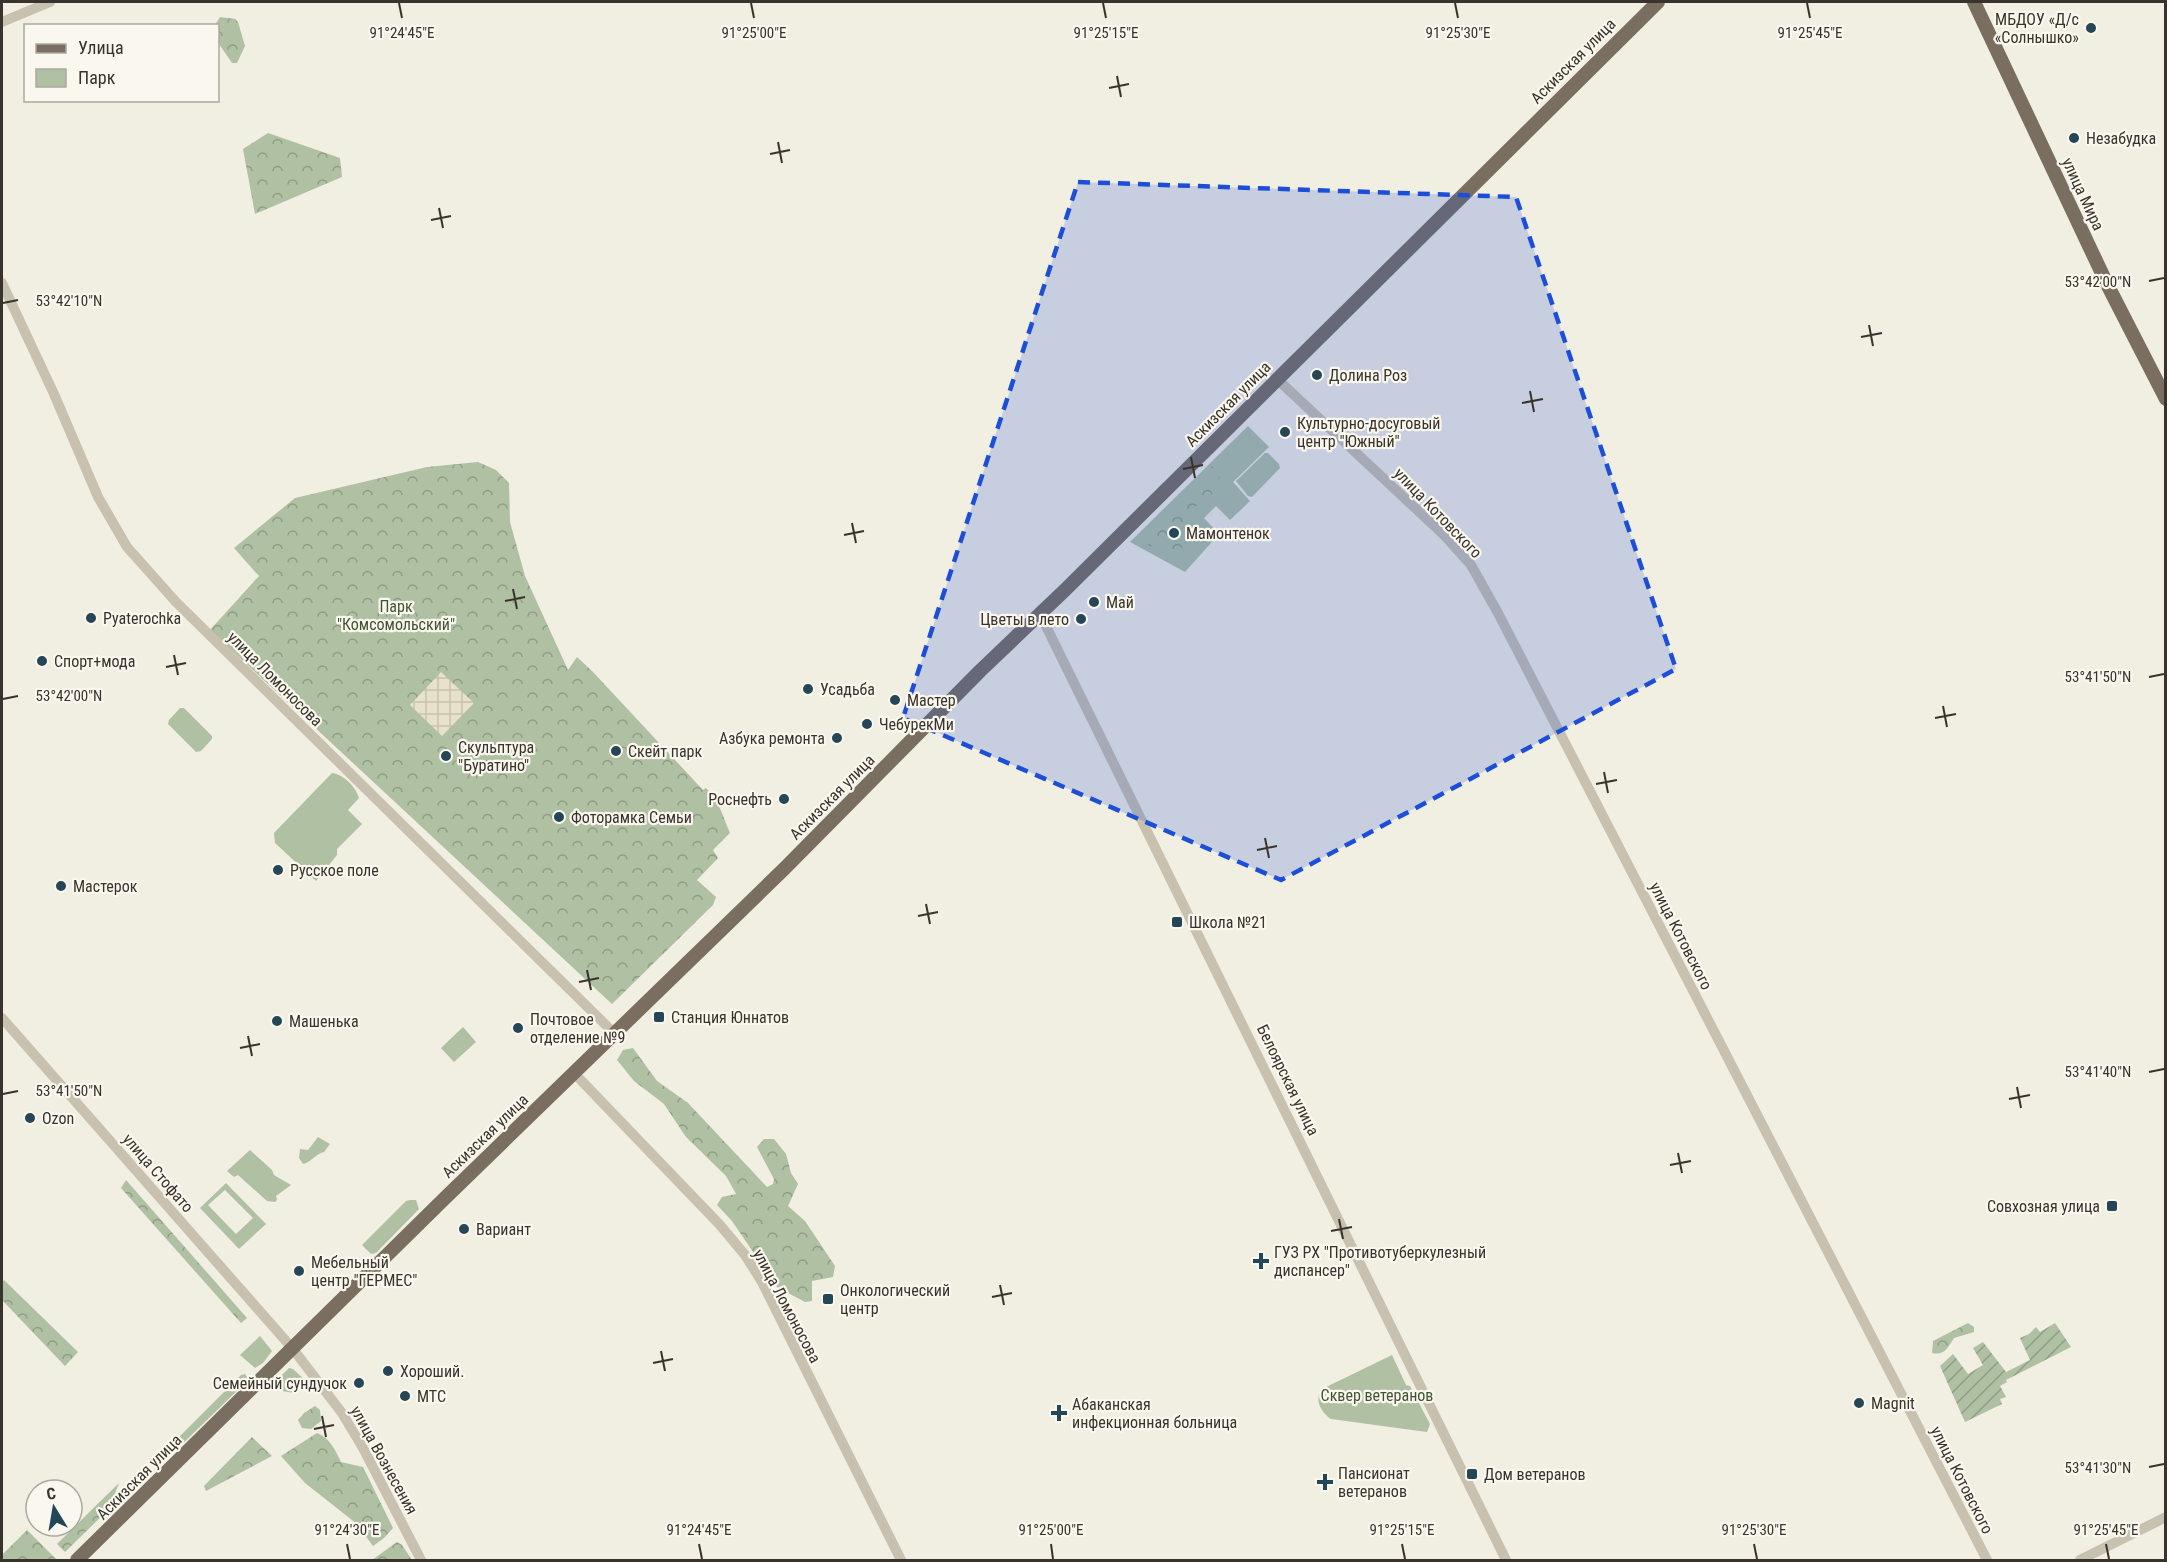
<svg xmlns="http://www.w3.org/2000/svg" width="2167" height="1562" font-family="'Roboto Condensed',sans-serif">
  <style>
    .green { fill: #afc0a3; fill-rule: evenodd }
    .forest { fill: url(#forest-crowns) }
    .garden { fill: url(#garden-furrows) }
    .plaza { fill: url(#plaza-grid) }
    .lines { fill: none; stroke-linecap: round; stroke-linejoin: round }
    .minor { stroke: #c9c1af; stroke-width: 10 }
    .major { stroke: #796e5f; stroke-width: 14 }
    .marked { fill: #1d4ed8; fill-opacity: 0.2; stroke: #1d4ed8; stroke-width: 4.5; stroke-dasharray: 12 8; stroke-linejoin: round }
    .ticks { fill: none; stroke: #38332c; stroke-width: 2 }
    .poi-dot { fill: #254656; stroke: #f9f7ee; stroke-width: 2 }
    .labels { text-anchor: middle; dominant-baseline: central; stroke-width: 4.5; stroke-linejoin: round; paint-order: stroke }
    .poi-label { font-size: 16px; fill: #38332c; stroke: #f9f7ee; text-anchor: start }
    .street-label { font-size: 16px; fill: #38332c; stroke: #f9f7ee }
    .park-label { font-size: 16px; fill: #3f5432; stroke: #f9f7ee }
    .ticks-label { font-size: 15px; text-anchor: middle; fill: #38332c; stroke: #f9f7ee; stroke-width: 4.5; stroke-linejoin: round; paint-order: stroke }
  </style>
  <defs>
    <pattern id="forest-crowns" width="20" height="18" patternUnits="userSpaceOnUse" patternTransform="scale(1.5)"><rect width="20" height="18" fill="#afc0a3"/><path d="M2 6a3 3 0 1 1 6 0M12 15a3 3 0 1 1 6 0" fill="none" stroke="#8f9d85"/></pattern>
    <pattern id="garden-furrows" width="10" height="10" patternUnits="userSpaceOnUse" patternTransform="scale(1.5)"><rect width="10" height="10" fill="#afc0a3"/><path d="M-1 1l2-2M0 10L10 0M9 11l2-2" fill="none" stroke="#8f9d85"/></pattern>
    <pattern id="plaza-grid" width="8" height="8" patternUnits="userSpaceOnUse" patternTransform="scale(1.5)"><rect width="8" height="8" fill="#e8e2cb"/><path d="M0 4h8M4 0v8" fill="none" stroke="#c8c2ae"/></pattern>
  </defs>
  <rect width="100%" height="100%" fill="#f1eee2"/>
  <g class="green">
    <path d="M1248,426L1269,447L1233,482L1250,501L1230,520L1216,506L1204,518L1219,534L1185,572L1130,542Z"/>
    <path d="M1265,453H1268L1279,464L1280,468L1252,497L1248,496L1236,481Z"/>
    <path d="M180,708H184L212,736V739L201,751L196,752L168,724L169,720Z"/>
    <path d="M332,773C343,774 356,787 359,798L348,810L362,824L337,849V855L316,881L275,843L274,833Z"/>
    <path d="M463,1027L476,1042L454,1062L441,1048Z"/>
    <path d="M318,1137L330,1144L324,1152C315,1154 312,1162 303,1164L299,1158L300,1149L308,1150Z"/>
    <path d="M250,1150L272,1170L274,1175L291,1185L276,1196L277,1200L275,1202L267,1201L238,1175L234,1177L227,1171Z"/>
    <path d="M226,1183L266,1224L239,1249L200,1208ZM225,1190L253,1218L236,1234L208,1205Z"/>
    <path d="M410,1200H416L419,1209L376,1253L371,1254L362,1245L406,1201Z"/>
    <path d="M260,1336L272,1351L263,1363L255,1368L240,1355Z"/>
    <path d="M1392,1355L1406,1385L1410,1386L1430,1424L1427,1432L1331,1419C1321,1412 1314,1400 1322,1389Z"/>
    <path d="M289,1368L293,1369L307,1382L295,1393L268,1389Z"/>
    <path d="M245,1374L247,1377L245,1383L170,1456L163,1458L162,1454L241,1375Z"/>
  </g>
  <g class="forest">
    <path d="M220,17L235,19L238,22L245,46L237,63H232L219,44L218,26L215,25Z"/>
    <path d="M268,133L340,158L342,177L255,214L243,149Z"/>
    <path d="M1247,441L1248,450L1216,481L1217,490L1191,510L1187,526L1194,545H1185L1169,559L1160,543L1147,548L1157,524L1177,517L1181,501L1188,493L1198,496L1199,483L1212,482L1211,467L1223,460L1233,446Z"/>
    <path d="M478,462L496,470L509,483L510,522L525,576L568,670L577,657L593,672L703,790L706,788C719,800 723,817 730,833L713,850L718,858L697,880L716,897L713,905L612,1004L210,630L259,576L234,548L295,498L427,467Z"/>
    <path d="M633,1048L657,1081L688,1103L767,1187L773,1184L774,1179L757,1147L764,1139H774L786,1154L791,1173L798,1184L788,1206L805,1221L835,1266L833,1277L812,1281V1301L805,1302L777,1287L732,1221L717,1205L722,1197L736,1194L726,1176L686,1137L664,1104L634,1081L617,1060L623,1050Z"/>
    <path d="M126,1180L247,1318L241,1323L121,1188Z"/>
    <path d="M4,1280L78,1352L65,1366L2,1300V1283Z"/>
    <path d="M1968,1323L1974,1327V1332L1954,1338C1948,1347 1945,1356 1932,1353L1933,1341Z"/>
    <path d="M315,1406L320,1410L321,1421L311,1429L302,1428L298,1420L304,1413Z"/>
    <path d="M317,1433C329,1437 336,1451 341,1462L363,1467L393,1528L384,1538L373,1546L357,1524L305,1483L281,1456Z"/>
    <path d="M252,1437L272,1456L206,1491L204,1486Z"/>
    <path d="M119,1483L109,1509L65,1552L57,1544Z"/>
    <path d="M27,1530L57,1560H2V1555Z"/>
    <path d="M397,1542L402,1545L412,1560H372Z"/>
  </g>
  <path class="garden" d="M2055,1323L2071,1347L2006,1380L2007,1382L2000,1386L2006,1397L2000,1399L2002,1404L1965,1422L1940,1366L1953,1354L1968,1374L1983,1365L1973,1348L1983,1342L2006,1372L2030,1360L2020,1338L2029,1334L2036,1327L2040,1332Z"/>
  <path class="plaza" d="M441,672L474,703L442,736L410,705Z"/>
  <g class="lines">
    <g class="minor">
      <path d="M2,22L50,2"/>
      <path d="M2,283L54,394L98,497L127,547L176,602L614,1033"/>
      <path d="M1277,379L1443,534L1471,565L1498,613L1987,1560"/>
      <path d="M1040,614L1506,1560"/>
      <path d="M2,1018L293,1349L342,1413L363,1448L421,1560"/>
      <path d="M574,1073L720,1225L745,1255L762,1282L901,1560"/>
      <path d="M2080,1560L2166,1517"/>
    </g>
    <g class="major">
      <path d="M1974,2L2107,284L2166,399"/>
      <path d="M77,1560L445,1198L784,869L980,671L1065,590L1658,2"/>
    </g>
  </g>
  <path class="marked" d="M1078,182L1516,197L1676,669L1281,880L903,718Z"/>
  <path class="ticks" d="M399,3L402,18M751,3L754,18M1103,3L1106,18M1455,3L1458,18M1807,3L1810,18M1117,76L1121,97M1109,88L1129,84M778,142L782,163M770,154L790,150M439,208L443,228M431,220L451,216M2149,281L2164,278M3,303L18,300M1869,325L1873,346M1861,337L1882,333M1530,391L1534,412M1522,403L1543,399M1191,457L1195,478M1183,469L1203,465M852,523L856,543M844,535L864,531M513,589L517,609M505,601L525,597M174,655L178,675M166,667L186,663M2149,677L2164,674M3,699L18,696M1943,706L1947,727M1935,718L1956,714M1604,772L1608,793M1596,784L1617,780M1265,838L1269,858M1257,850L1277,846M926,904L930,924M918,916L938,912M587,970L591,990M579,982L599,978M248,1036L252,1056M240,1048L260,1044M2149,1072L2164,1069M2017,1087L2021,1108M3,1094L18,1091M2009,1099L2030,1095M1678,1153L1682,1173M1670,1165L1691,1161M1339,1219L1343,1239M1331,1231L1352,1227M1000,1285L1004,1305M992,1297L1012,1293M661,1351L665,1371M653,1363L673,1359M322,1416L326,1437M314,1429L334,1425M2149,1467L2164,1464M347,1544L350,1559M699,1544L702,1559M1051,1544L1053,1559M1402,1544L1405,1559M1754,1544L1757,1559M2106,1544L2109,1559"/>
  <g class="poi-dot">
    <circle cx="2091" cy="28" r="6"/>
    <circle cx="2074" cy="138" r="6"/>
    <circle cx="1317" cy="375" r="6"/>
    <circle cx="1285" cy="432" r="6"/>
    <circle cx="1174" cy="533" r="6"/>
    <circle cx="1094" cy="602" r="6"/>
    <circle cx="91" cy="618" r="6"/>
    <circle cx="1081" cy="619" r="6"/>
    <circle cx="42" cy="661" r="6"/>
    <circle cx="808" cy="689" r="6"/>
    <circle cx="895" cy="700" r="6"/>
    <circle cx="867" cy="724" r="6"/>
    <circle cx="837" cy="738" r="6"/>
    <circle cx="616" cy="751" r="6"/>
    <circle cx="446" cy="756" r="6"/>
    <circle cx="784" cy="799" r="6"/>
    <circle cx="559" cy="817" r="6"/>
    <circle cx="278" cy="870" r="6"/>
    <circle cx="61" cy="886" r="6"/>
    <rect x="1171" y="916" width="12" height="12" rx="3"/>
    <rect x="653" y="1011" width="12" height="12" rx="3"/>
    <circle cx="277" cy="1021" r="6"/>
    <circle cx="518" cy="1028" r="6"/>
    <circle cx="30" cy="1118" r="6"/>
    <rect x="2106" y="1200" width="12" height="12" rx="3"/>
    <circle cx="464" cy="1229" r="6"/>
    <path d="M1258 1252h6v6h6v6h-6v6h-6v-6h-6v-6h6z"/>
    <circle cx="299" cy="1271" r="6"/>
    <rect x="822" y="1293" width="12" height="12" rx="3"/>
    <circle cx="388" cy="1371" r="6"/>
    <circle cx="359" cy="1383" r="6"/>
    <circle cx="405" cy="1396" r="6"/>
    <circle cx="1859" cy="1403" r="6"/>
    <path d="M1056 1404h6v6h6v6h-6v6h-6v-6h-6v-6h6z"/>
    <rect x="1466" y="1468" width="12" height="12" rx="3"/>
    <path d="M1322 1473h6v6h6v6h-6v6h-6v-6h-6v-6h6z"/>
  </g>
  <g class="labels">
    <g class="poi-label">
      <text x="2079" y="19" text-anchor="end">МБДОУ «Д/с<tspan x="2079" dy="18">«Солнышко»</tspan></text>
      <text x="2086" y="138">Незабудка</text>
      <text x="1329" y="375">Долина Роз</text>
      <text x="1297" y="423">Культурно-досуговый<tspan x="1297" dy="18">центр "Южный"</tspan></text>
      <text x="1186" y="533">Мамонтенок</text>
      <text x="1106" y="602">Май</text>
      <text x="103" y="618">Pyaterochka</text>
      <text x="1069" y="619" text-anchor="end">Цветы в лето</text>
      <text x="54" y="661">Спорт+мода</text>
      <text x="820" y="689">Усадьба</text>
      <text x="907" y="700">Мастер</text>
      <text x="879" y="724">ЧебурекМи</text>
      <text x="825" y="738" text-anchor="end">Азбука ремонта</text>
      <text x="458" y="747">Скульптура<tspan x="458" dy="18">"Буратино"</tspan></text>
      <text x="628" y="751">Скейт парк</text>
      <text x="772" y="799" text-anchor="end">Роснефть</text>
      <text x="571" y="817">Фоторамка Семьи</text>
      <text x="290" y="870">Русское поле</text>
      <text x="73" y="886">Мастерок</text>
      <text x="1189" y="922">Школа №21</text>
      <text x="671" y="1017">Станция Юннатов</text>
      <text x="530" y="1019">Почтовое<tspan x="530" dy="18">отделение №9</tspan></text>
      <text x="289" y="1021">Машенька</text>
      <text x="42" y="1118">Ozon</text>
      <text x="2100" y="1206" text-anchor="end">Совхозная улица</text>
      <text x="476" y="1229">Вариант</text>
      <text x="1274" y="1252">ГУЗ РХ "Противотуберкулезный<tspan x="1274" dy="18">диспансер"</tspan></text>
      <text x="311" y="1262">Мебельный<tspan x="311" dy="18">центр "ГЕРМЕС"</tspan></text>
      <text x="840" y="1290">Онкологический<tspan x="840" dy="18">центр</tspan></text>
      <text x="400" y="1371">Хороший.</text>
      <text x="347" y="1383" text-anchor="end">Семейный сундучок</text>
      <text x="417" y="1396">МТС</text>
      <text x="1871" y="1403">Magnit</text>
      <text x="1072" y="1404">Абаканская<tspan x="1072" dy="18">инфекционная больница</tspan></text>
      <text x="1338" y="1473">Пансионат<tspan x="1338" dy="18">ветеранов</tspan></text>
      <text x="1484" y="1474">Дом ветеранов</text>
    </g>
    <g class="street-label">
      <text transform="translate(1573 61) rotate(-45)">Аскизская улица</text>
      <text transform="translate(2083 194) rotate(65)">улица Мира</text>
      <text transform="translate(1228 404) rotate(-45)">Аскизская улица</text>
      <text transform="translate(1438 513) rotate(46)">улица Котовского</text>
      <text transform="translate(275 679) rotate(45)">улица Ломоносова</text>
      <text transform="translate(832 797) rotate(-45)">Аскизская улица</text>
      <text transform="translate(1681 936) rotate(63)">улица Котовского</text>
      <text transform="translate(1288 1080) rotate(64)">Белоярская улица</text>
      <text transform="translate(485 1136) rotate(-44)">Аскизская улица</text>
      <text transform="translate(158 1173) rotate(49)">улица Стофато</text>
      <text transform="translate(787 1306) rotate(62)">улица Ломоносова</text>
      <text transform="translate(384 1460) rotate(61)">улица Вознесения</text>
      <text transform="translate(139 1477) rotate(-45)">Аскизская улица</text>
      <text transform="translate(1962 1480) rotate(63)">улица Котовского</text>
    </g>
    <g class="park-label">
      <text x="396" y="606">Парк<tspan x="396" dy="18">"Комсомольский"</tspan></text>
      <text x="1377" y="1395">Сквер ветеранов</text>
    </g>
  </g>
  <g class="ticks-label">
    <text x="402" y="38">91°24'45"E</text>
    <text x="1106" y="38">91°25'15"E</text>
    <text x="1458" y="38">91°25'30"E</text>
    <text x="754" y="38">91°25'00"E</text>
    <text x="1810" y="38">91°25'45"E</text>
    <text x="2098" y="287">53°42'00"N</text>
    <text x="69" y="306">53°42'10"N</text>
    <text x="2098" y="682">53°41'50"N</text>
    <text x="69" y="701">53°42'00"N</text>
    <text x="2098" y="1077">53°41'40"N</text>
    <text x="69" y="1096">53°41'50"N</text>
    <text x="2098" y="1473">53°41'30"N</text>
    <text x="347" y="1535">91°24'30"E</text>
    <text x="699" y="1535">91°24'45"E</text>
    <text x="1051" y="1535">91°25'00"E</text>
    <text x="1402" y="1535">91°25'15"E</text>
    <text x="1754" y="1535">91°25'30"E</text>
    <text x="2106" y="1535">91°25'45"E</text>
  </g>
  <rect width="2167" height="1562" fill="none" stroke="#38332c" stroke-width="6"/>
  <rect x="24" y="24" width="195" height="78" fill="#f9f7ee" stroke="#aca9a0" stroke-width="1.5"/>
  <rect x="36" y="44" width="30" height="9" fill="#796e5f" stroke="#aca9a0" stroke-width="1.5"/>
  <text x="78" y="54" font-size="18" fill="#38332c">Улица</text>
  <rect x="36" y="69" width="30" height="18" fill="#afc0a3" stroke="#aca9a0" stroke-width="1.5"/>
  <text x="78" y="84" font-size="18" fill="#38332c">Парк</text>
  <g transform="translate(54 1508) rotate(349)"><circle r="28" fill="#f9f7ee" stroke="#aca9a0" stroke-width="1.5"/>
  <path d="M0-4.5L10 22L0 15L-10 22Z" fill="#254656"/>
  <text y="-9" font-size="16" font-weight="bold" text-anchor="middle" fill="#38332c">С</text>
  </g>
</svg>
